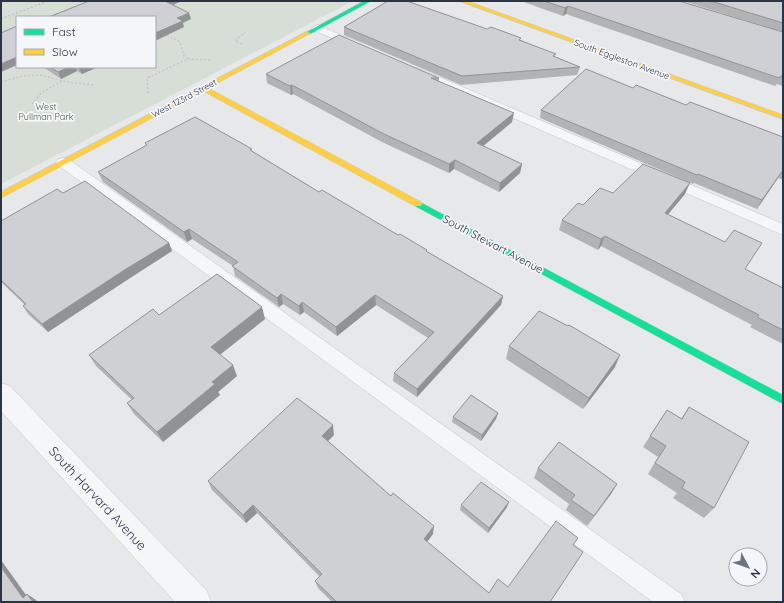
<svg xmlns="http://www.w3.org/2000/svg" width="784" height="603" font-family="Quicksand,sans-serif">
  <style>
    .green { fill: #d6ded6; fill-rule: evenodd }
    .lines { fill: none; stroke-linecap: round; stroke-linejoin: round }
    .lane-casing { stroke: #c4c6c8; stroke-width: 1 }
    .street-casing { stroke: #c4c6c8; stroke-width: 1 }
    .fast-casing { stroke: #c4c6c8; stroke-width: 1 }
    .slow-casing { stroke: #c4c6c8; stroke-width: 1 }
    .path { stroke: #c5c6ca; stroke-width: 1.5; stroke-dasharray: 2 2; stroke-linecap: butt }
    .lane { fill: #f5f6f7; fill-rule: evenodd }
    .street { fill: #f5f6f7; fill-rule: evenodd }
    .fast { fill: #16e098; fill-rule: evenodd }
    .slow { fill: #ffcf43; fill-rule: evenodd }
    .wall { fill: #b1b3b5 }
    .shaded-wall { fill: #909294 }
    .building { fill: #ced0d3; stroke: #909294 }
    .labels { text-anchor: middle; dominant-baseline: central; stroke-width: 3.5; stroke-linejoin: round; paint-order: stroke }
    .far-street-label { font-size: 9px; fill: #2b3445; stroke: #f4f6f9 }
    .far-park-label { font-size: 9px; fill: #3f6138; stroke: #f4f6f9 }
    .street-label { font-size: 11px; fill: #2b3445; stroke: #f4f6f9 }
    .near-street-label { font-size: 13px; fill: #2b3445; stroke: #f4f6f9 }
  </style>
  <rect width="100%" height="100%" fill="#e6e8ea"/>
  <path class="green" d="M1,1H353L1,184ZM17,17H155V67H17Z"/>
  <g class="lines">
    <g class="lane-casing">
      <g id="lane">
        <path d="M317,25L361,43L363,45L361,47H353L313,30L312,28Z"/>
        <path d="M418,68L783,224V235L414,75L412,72Z"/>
        <path d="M63,158L68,159L681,594L685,602H653L58,165L56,162L58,159Z"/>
      </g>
    </g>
    <g class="street-casing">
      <path id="street" d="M1,383L10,386L207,591L211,602H175L1,411Z"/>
    </g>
    <g class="fast-casing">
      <g id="fast">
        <path d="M364,1H371L310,34L305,33Z"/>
        <path d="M418,201L783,395V404L415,206L414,204L415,202Z"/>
      </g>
    </g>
    <g class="slow-casing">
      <g id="slow">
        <path d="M459,1H467L783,115V119Z"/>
        <path d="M306,32L311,33L208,88L421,202L422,204L421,206H415L203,91L1,198V192Z"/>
      </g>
    </g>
    <g class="path">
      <path d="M1,19L48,1"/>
      <path d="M167,35L180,42L184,56L188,59"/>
      <path d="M242,44L235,41L245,32"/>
      <path d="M1,82L23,76L40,75L67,82L94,85"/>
      <path d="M148,93L147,78L188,59L210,60"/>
      <path d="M32,104L41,93L62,81"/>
    </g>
    <use href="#lane" class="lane"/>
    <use href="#street" class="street"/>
    <use href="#fast" class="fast"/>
    <use href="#slow" class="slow"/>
  </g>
  <g class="wall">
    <path d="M521,1H679L783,32V86L777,84L775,86L566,14L563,16Z"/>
    <path d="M683,1H783V32Z"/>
    <path d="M344,27L487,29L521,40L555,57L580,67L577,75L461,85L344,35Z"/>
    <path d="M43,67H98L82,74L77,71L61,79Z"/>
    <path d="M266,74L439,78V82L512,122L483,146L522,164L520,173L499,192L454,169L449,173L384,143L293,94L291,95L267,83Z"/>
    <path d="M633,88L783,137V180L778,178L757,209L694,183L693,184L540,118L541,110Z"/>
    <path d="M145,143L252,151L319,192L427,252L503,296L501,305L417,397L393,381L394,373L428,338L376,305L337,336L304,312L300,315L283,304L279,307L235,276L233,266L192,239L187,242L103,182L98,172L146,146Z"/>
    <path d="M63,193L169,243L172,251L130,278L48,332L28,314L23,306L25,305L1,282V221Z"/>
    <path d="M613,193L685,194L667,215L745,269L783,288V344L750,327L752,325L601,246L598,250L559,230L562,220L583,205Z"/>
    <path d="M159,315L265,319L220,354L237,376L218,392L220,395L163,442L134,414L127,403L132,400L96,366L89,355Z"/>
    <path d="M509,346L615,367L583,409L506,359Z"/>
    <path d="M689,407L714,508L704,518L673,498L677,493L648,474L658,457L643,447L667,410L681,419Z"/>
    <path d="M498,413L496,419L481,441L452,422L453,417Z"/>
    <path d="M334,435L328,441L433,534L427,542L489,593L508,587L573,545L550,602H332L318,588L315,581L320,577L257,513L246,523L212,490L208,481Z"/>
    <path d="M538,468L617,484L611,494L587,526L566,510L569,504L534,478Z"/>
    <path d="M461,505L507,507L488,533L460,510Z"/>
  </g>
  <g class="shaded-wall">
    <path d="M165,1H182L166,8Z"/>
    <path d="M568,6L566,14L563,16L565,8Z"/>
    <path d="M189,13L191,19L183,23L184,27L155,41V33L177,18Z"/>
    <path d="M17,57V65L1,72V64Z"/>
    <path d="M69,67H75L77,71L61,79L58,72Z"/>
    <path d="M81,67H98L82,74L79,68Z"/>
    <path d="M292,85L293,94L291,95L290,86Z"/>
    <path d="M514,113L512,122L476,152L477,143Z"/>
    <path d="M455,160L454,169L449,173V164Z"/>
    <path d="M522,164L520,173L499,192L500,183Z"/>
    <path d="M783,170L778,178L757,209L762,200Z"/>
    <path d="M690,183L685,194L660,224L665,213Z"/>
    <path d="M189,229L192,239L187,242L184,232Z"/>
    <path d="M605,236L601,246L598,250L601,239Z"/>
    <path d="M169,243L172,251L130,278L48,332L42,324L126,269Z"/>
    <path d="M281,294L283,304L279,307L277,298Z"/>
    <path d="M375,295L376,305L337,336L336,327Z"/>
    <path d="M503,296L501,305L417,397V389Z"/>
    <path d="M302,302L304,312L300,315L299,306Z"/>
    <path d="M262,307L265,319L216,358L211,347Z"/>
    <path d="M620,355L615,367L583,409L589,398Z"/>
    <path d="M233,365L237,376L218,392L220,395L163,442L157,432L212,382Z"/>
    <path d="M498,413L496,419L481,441L482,435Z"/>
    <path d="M333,425L334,435L324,445L322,436Z"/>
    <path d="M617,484L611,494L587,526L594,516Z"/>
    <path d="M509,502L507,507L488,533L489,528Z"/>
    <path d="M253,505L257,513L246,523L243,515Z"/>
    <path d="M434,526L433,534L423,547L424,539Z"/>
    <path d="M1,560L31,602L23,598L1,567Z"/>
    <path d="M27,594L36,600L38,602H33Z"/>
  </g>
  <g class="building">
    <path d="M89,1H166H165L189,13L177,18L183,21L155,33V17H49Z"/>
    <path d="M388,1H407L487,29L491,27L521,38L519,40L556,54L553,56L580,67L462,76L344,27Z"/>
    <path d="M544,1H679L783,32V76H781L779,78L568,6L565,8Z"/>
    <path d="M711,1H783V23Z"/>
    <path d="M17,26V57L1,64V33Z"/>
    <path d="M339,35L439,78H431L514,113L477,143L522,164L500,183L455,160L449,164L384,134L292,85L290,86L266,74Z"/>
    <path d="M50,67H69L58,72Z"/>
    <path d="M586,69L633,88L636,85L686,105L690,102L783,137V170L762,200L698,174L697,175L541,110Z"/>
    <path d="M195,117L252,149L250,150L319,192L322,190L398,235L400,234L427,250L426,251L503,296L417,389L394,373L434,332L375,295L336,327L302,302L299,306L281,294L277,298L232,266L238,262L189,229L184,232L98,172L147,145L145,143Z"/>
    <path d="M643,164L690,183L665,213L725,242L734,230L762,243L745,269L783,288V330L757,317L759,315L605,236L601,239L562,220L578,203L583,205L600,188L613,193Z"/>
    <path d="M85,181L169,243L126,269L42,324L23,306L26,304L1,280V221L57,189L63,193Z"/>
    <path d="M217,274L262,307L211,347L233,365L212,382L215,384L157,432L127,403L134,398L89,355L153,309L159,315Z"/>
    <path d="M539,311L568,326L569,325L620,355L589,398L509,346Z"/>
    <path d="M471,395L498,413L482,435L453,417Z"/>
    <path d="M297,398L333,425L322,436L391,496L393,493L434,526L424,539L489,593L498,579L508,587L556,521L578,538L573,545L583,552L550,602H337L315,581L322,574L253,505L243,515L208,481Z"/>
    <path d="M689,407L749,442L714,508L682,488L685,482L655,463L666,446L650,436L667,410L682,419Z"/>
    <path d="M559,442L617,484L594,516L571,500L575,495L538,468Z"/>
    <path d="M481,482L509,502L489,528L461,505Z"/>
    <path d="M1,567L23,598L27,594L33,602H1Z"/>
  </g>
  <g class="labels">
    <g class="far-street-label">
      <text transform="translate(622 59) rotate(20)">South Eggleston Avenue</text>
      <text transform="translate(184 98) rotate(-28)">West 123rd Street</text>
    </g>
    <g class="far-park-label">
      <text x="46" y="106">West<tspan x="46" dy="10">Pullman Park</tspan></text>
    </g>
    <g class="street-label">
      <text transform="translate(493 244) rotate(28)">South Stewart Avenue</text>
    </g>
    <g class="near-street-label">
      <text transform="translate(98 498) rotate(47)">South Harvard Avenue</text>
    </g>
  </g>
  <rect width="784" height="603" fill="none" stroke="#2b3445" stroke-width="4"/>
  <rect x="16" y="16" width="140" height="52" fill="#f4f6f9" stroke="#a4a8b1"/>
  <rect x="24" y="29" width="20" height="6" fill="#16e098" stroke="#a4a8b1"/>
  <text x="52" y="36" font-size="12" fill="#2b3445">Fast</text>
  <rect x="24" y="49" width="20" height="6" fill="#ffcf43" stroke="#a4a8b1"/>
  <text x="52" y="56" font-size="12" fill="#2b3445">Slow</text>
  <g transform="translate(748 567) rotate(131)"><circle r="19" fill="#f4f6f9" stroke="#a4a8b1"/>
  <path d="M0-3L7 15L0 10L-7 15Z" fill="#6c737f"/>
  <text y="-6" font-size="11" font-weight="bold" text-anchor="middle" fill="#2b3445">N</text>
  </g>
</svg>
